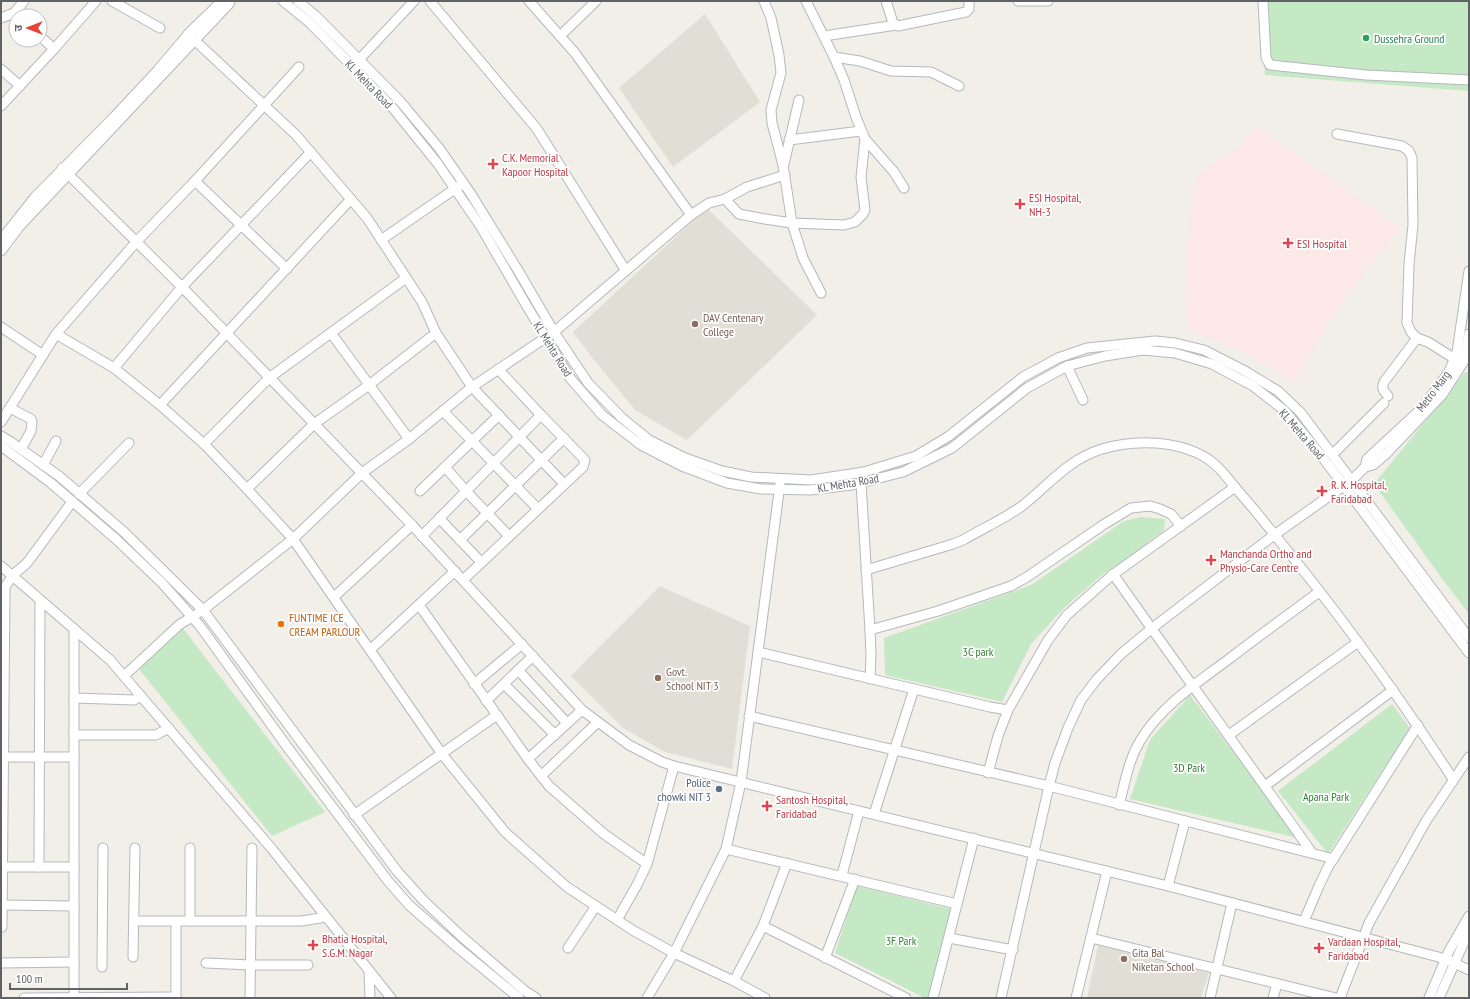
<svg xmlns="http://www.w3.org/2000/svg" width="1470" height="999" font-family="'PT Sans Narrow','Noto Sans Devanagari',sans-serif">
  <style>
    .education { fill: #e1ded6 }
    .medical { fill: #fce8e6 }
    .green { fill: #c5e8c5 }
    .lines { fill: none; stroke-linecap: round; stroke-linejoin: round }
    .minor-casing { stroke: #b5b8bc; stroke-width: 11 }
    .minor { stroke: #fff; stroke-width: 9 }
    .leisure-dot { fill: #2e9e5b; stroke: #fff; stroke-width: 1.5 }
    .health-dot { fill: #e0444e; stroke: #fff; stroke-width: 1.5 }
    .education-dot { fill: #8d6e63; stroke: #fff; stroke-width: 1.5 }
    .food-dot { fill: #e8710a; stroke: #fff; stroke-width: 1.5 }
    .service-dot { fill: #5c6f8a; stroke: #fff; stroke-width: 1.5 }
    .labels { text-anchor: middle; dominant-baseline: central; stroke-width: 3.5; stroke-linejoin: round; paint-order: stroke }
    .leisure-label { font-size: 12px; fill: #27864d; stroke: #fff; text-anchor: start }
    .street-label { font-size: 12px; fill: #5f6368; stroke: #fff }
    .health-label { font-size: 12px; fill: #be3a42; stroke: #fff; text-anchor: start }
    .education-label { font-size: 12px; fill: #785e54; stroke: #fff; text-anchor: start }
    .food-label { font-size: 12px; fill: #c56008; stroke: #fff; text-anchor: start }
    .park-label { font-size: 12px; fill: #348238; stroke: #fff }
    .service-label { font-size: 12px; fill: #4e5e75; stroke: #fff; text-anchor: end }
  </style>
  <rect width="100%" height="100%" fill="#f1efe8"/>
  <g class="education">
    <path d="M705,14L760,102L673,167L619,88Z"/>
    <path d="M707,208L817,315L687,440L635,410L594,360L573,332Z"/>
    <path d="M660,586L750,626L732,769L665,752L623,728L571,676Z"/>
    <path d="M1098,945L1209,973L1201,998H1087Z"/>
  </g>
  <path class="medical" d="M1256,126L1335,181L1399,228L1338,306L1294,383L1253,357L1187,328L1186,258L1194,188L1201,174L1221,158L1237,149Z"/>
  <g class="green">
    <path d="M1261,1H1469V91L1265,75Z"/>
    <path d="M1465,372L1469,373V614L1438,573L1374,484Z"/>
    <path d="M1141,517L1165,519L1164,530L1132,555L1103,574L1064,608L1031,644L1002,702L885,675L884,638L1031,585L1124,521Z"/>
    <path d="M181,626L325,812L272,836L136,665Z"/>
    <path d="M1190,695L1298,838L1130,799L1150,740Z"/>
    <path d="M1392,704L1410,728L1328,854L1278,791Z"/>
    <path d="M857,886L951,909L929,998H925L835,953Z"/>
  </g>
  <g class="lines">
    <g class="minor-casing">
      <g id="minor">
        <path d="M112,1L160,28"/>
        <path d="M283,1L310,23L392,107L438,164L481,227L525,303L570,378L602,415L641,445L682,466L727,483L761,489L810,490L852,485L903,472L952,448L1027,388L1067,366L1105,356L1143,350L1175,353L1212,364L1253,386L1285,411L1320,454L1469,653"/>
        <path d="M298,1L317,17L400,101L439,148L471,194L519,272L554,332L588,383L622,418L649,440L685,458L722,471L751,477L811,480L864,472L916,456L949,436L1023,377L1058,358L1087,348L1155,341L1175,343L1204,350L1245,371L1278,391L1301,413L1469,638"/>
        <path d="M430,1L537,129L626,271"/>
        <path d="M764,1L771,18L779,55L781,73L771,110L772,123L783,165L792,223L803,258L821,293"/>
        <path d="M806,1L834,57L844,80L856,117L865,139L894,172L904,188"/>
        <path d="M886,1L893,23L898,26L966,12L969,9V1"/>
        <path d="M1018,1H1048"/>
        <path d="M1263,1L1266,58L1270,65L1366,75L1469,80"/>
        <path d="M14,13L24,1"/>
        <path d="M1,18L14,13L18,16"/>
        <path d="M188,34L296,135L367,218L422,302L436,333L472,387L564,484"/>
        <path d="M40,36L54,49"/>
        <path d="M560,36L596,1"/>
        <path d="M824,36L896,25"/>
        <path d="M834,57L860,61L891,71L931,72L959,86"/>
        <path d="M355,64L414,1"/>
        <path d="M1,69L20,86"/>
        <path d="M1,106L54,49L96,1"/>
        <path d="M1337,134L1402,146L1409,151L1412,158L1413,225L1409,264L1407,323L1411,332L1417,338L1428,342L1455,359L1464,361"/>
        <path d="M789,140L861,131"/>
        <path d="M784,164L799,100"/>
        <path d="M62,168L182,287L412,525L582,710L629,745L662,762L674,766L1168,886L1446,959L1469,970"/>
        <path d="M195,181L287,269"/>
        <path d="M725,199L747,187L785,175"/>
        <path d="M691,215L709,203L725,199L739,214L765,219L792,223L844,225L855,222L863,214L865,210L861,177L865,139"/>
        <path d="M1,240L35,197L114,117L157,71L190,32L222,1"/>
        <path d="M381,240L459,186"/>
        <path d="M1,251L19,227L229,4L230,1"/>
        <path d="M1,327L43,355"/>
        <path d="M331,333L409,439"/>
        <path d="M56,334L114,368L160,405L204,444L247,489L293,539L442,754L505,832L567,887L634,931L674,953L734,981L765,998"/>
        <path d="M1067,366L1083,400"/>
        <path d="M114,368L182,287L311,152"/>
        <path d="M1388,396C1384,391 1381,389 1384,382L1417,338"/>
        <path d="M160,405L351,199"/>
        <path d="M10,408L31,419L32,422L31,431L21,449"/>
        <path d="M443,411L538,509"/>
        <path d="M1,422L56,334L137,241L195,181L299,67"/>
        <path d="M1,436L11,442L59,476L124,532L203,610L397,871L423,900L461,936L525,991L536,998"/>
        <path d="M204,444L269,378L406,278"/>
        <path d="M1,446L51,483L117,540L162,583L200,626L288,748L388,881L409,905L457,947L519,998"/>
        <path d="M1333,454L1384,403"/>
        <path d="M43,465L56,441"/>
        <path d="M445,467L466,491L509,536"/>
        <path d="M1365,467L1373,465L1387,453L1442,395L1464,361L1469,334"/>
        <path d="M861,483L870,630L871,654L870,679"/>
        <path d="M247,489L314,424L369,385L436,333"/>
        <path d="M420,491L499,415"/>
        <path d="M79,494L129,443"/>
        <path d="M439,518L481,562"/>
        <path d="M422,536L541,415"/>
        <path d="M460,540L564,438"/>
        <path d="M1,566L110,660L272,849L391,998"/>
        <path d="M866,570L953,544L963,540C982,529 1004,519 1022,506C1050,484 1067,460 1102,449C1135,439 1179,440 1208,459C1219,466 1226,476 1234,486C1244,498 1255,510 1265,523C1332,604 1395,690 1453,779"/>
        <path d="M1113,574C1179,668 1247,760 1312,853"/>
        <path d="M463,580L583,467L585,460L541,415L498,369"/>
        <path d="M334,597L412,525"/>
        <path d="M419,605L528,759L549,786L604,834L647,864"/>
        <path d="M870,630L938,611L1011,586L1027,577L1103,525L1131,508L1150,506L1160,509L1171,514L1181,526"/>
        <path d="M370,650L455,571"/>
        <path d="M758,652L990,707L1008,710"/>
        <path d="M518,670L567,723"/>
        <path d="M124,676L179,625L203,610L293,539L362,473L409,439L472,387L554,332L691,215L575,53L529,1"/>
        <path d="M474,684L522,644"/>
        <path d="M504,684L555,735"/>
        <path d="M74,698L134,700L141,696"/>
        <path d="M486,701L533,656"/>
        <path d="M749,716L1049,786L1334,859"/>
        <path d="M74,735H156L169,728"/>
        <path d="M1229,735L1358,642"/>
        <path d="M1,757H74"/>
        <path d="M528,759L582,710"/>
        <path d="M988,773L998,736L1008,710L1048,640L1067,615L1111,576L1235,487"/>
        <path d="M541,776L598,722"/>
        <path d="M1265,786L1393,690"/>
        <path d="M1119,805C1125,783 1128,761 1140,741C1161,706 1197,683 1229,659C1259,636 1289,614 1319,592"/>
        <path d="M874,814L914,689"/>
        <path d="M354,815L497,715"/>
        <path d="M190,848V921"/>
        <path d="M726,849L957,904"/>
        <path d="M1,867H74"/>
        <path d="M39,867L40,600"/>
        <path d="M842,875L859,811"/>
        <path d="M1168,886L1185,821"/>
        <path d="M3,905L74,906"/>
        <path d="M617,920L638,883L647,864L674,766"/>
        <path d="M134,921H302L326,917"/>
        <path d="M176,921V998"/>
        <path d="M1304,921L1319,886L1328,867L1418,725"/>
        <path d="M763,926L906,998"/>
        <path d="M2,927L5,587L13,575L27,563L72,502"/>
        <path d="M949,938L1013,950"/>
        <path d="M1091,938L1336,998"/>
        <path d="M568,948L596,906"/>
        <path d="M133,957L135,848"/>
        <path d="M825,958L855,879"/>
        <path d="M1,963L74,962"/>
        <path d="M206,963L251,965H308"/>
        <path d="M102,967L103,848"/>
        <path d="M369,971L370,998"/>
        <path d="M734,981L763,926L787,863"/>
        <path d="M24,998L176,997"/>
        <path d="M74,998V629"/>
        <path d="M250,998L252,848"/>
        <path d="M647,998L674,953L726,849L741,782L780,484"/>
        <path d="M933,998L974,838"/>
        <path d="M1001,998L1049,786L1055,763L1068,728L1081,700L1097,679L1121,654L1151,629L1270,538L1352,480L1365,467L1367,459L1423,407L1449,372L1457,352L1469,271"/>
        <path d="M1076,998L1107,871"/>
        <path d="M1210,998L1232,903"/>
        <path d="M1273,998L1277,984"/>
        <path d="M1340,998L1369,923L1426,821L1469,757"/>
        <path d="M1429,998L1449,951L1469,916"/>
        <path d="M1439,998L1469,931"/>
      </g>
    </g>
    <use href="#minor" class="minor"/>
  </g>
  <circle class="leisure-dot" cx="1366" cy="38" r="4"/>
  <g class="health-dot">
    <path d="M491 158h4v4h4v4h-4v4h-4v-4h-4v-4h4z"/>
    <path d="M1018 198h4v4h4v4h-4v4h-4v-4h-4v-4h4z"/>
    <path d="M1286 237h4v4h4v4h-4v4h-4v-4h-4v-4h4z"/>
    <path d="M1320 485h4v4h4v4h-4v4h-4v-4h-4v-4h4z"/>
    <path d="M1209 554h4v4h4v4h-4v4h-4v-4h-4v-4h4z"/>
    <path d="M765 800h4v4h4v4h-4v4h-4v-4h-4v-4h4z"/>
    <path d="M311 939h4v4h4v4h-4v4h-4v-4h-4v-4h4z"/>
    <path d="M1317 942h4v4h4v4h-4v4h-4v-4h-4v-4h4z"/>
  </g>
  <g class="education-dot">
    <circle cx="695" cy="324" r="4"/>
    <circle cx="658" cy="678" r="4"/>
    <circle cx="1124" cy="959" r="4"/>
  </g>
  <circle class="food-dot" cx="281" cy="624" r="4"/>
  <circle class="service-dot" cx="719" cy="789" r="4"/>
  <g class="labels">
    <g class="leisure-label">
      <text x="1374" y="38">Dussehra Ground</text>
    </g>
    <g class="street-label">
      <text transform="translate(369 84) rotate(46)">KL Mehta Road</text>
      <text transform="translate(553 349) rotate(58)">KL Mehta Road</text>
      <text transform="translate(1433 391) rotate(-53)">Metro Marg</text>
      <text transform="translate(1302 434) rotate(49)">KL Mehta Road</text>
      <text transform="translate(848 483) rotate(-10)">KL Mehta Road</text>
    </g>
    <g class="health-label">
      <text x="502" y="157">C.K. Memorial<tspan x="502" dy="14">Kapoor Hospital</tspan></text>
      <text x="1029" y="197">ESI Hospital,<tspan x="1029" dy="14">NH-3</tspan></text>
      <text x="1297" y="243">ESI Hospital</text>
      <text x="1331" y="484">R. K. Hospital,<tspan x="1331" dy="14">Faridabad</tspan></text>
      <text x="1220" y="553">Manchanda Ortho and<tspan x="1220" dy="14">Physio-Care Centre</tspan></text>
      <text x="776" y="799">Santosh Hospital,<tspan x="776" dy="14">Faridabad</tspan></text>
      <text x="322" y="938">Bhatia Hospital,<tspan x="322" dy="14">S.G.M. Nagar</tspan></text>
      <text x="1328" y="941">Vardaan Hospital,<tspan x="1328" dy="14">Faridabad</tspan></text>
    </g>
    <g class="education-label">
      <text x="703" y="317">DAV Centenary<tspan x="703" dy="14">College</tspan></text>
      <text x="666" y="671">Govt.<tspan x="666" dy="14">School NIT 3</tspan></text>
      <text x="1132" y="952">Gita Bal<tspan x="1132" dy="14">Niketan School</tspan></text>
    </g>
    <g class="food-label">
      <text x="289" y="617">FUNTIME ICE<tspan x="289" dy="14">CREAM PARLOUR</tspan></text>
    </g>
    <g class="park-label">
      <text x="978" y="651">3C park</text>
      <text x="1189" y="767">3D Park</text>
      <text x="1326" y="796">Apana Park</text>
      <text x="901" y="940">3F Park</text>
    </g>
    <g class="service-label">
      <text x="711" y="782">Police<tspan x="711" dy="14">chowki NIT 3</tspan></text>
    </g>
  </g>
  <rect width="1470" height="999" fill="none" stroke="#5f6368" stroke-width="4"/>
  <g transform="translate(28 28) rotate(270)"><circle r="19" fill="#ffffff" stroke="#bfc1c3"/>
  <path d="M0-3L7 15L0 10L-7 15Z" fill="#ea4335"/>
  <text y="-6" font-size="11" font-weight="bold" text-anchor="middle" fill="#5f6368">उ</text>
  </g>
  <path d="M10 983v6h117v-6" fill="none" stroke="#5f6368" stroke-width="2"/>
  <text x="16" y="983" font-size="12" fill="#5f6368" stroke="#ffffff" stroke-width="3" paint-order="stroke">100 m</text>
</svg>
